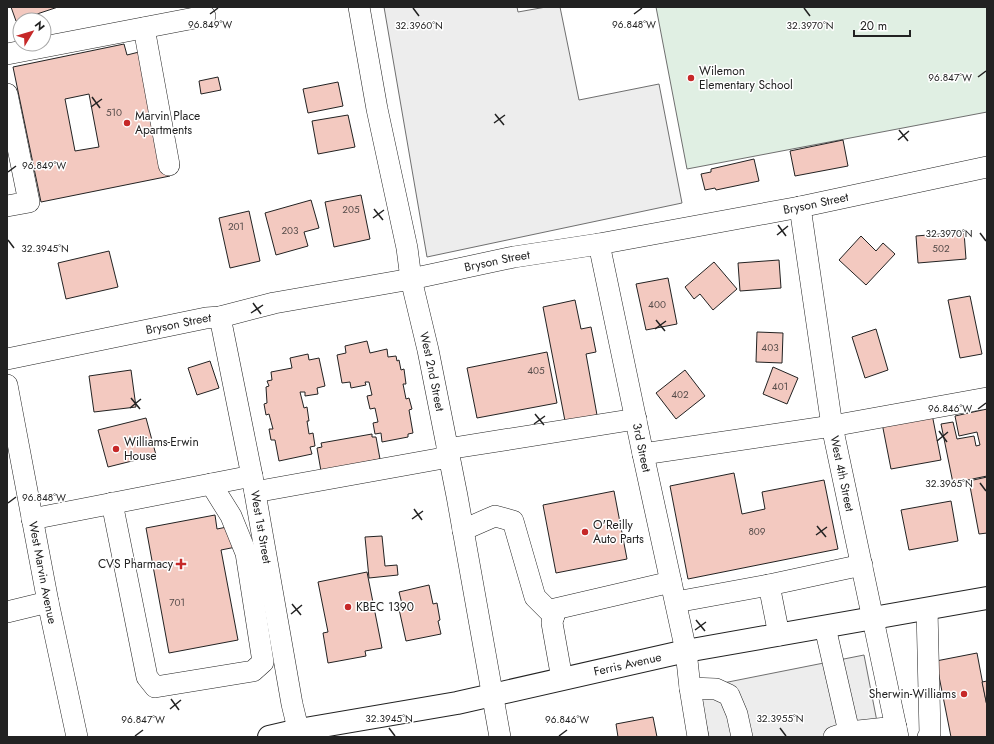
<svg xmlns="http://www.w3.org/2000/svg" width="994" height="744" font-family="Jost,sans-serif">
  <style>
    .green { fill: #e0efe3; stroke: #6f6f6f }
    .parking { fill: #ededed; stroke: #6f6f6f }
    .building { fill: #f3c9c0; stroke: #222; fill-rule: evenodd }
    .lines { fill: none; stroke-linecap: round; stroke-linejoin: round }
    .minor-casing { stroke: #222; stroke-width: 22 }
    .major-casing { stroke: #222; stroke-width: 24 }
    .minor { stroke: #fff; stroke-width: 21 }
    .major { stroke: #fff; stroke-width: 22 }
    .ticks { fill: none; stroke: #222; stroke-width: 1.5 }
    .poi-dot { fill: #c62828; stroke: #fff; stroke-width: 1.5 }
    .labels { text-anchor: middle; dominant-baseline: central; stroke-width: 3; stroke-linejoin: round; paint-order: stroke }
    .number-label { font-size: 10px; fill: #564c4a }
    .poi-label { font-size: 12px; fill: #222; stroke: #fff; text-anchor: start }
    .street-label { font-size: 12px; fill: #222; stroke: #fff }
    .ticks-label { font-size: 10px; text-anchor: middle; fill: #222; stroke: #fff; stroke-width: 3; stroke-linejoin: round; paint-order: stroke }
  </style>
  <rect width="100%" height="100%" fill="#fff"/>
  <path class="green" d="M656,7H987V112L687,169Z"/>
  <g class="parking">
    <path d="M384,7H517L518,12L546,7H560L579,100L659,84L682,203L427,257Z"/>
    <path d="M864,655L880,737H709L698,688Z"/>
  </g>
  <g class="building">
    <path d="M11,7H58L16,21Z"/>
    <path d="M124,44L127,55L143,51L170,176L41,202L13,67ZM89,94L99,147L75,151L65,99Z"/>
    <path d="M218,77L221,90L201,94L199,81Z"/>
    <path d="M338,82L343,106L308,113L303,89Z"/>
    <path d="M348,115L355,147L318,154L312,121Z"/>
    <path d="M843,140L848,166L795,176L790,151Z"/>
    <path d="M754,159L759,181L716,190L715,188L705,190L701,174L711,172V169Z"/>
    <path d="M361,195L370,239L334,247L325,202Z"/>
    <path d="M311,200L319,228L304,232L308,246L276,255L265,213Z"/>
    <path d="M249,211L260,261L230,268L219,218Z"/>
    <path d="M964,232L966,259L918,263L916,236Z"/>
    <path d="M861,236L876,251L883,243L895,254L866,285L839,260Z"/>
    <path d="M109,251L118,287L66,299L58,263Z"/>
    <path d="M779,260L781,288L740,291L738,263Z"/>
    <path d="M714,262L737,289L713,310L700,294L694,299L685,287Z"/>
    <path d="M668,278L677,324L646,330L636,284Z"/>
    <path d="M970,296L982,354L960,358L948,300Z"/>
    <path d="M575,300L581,329L591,327L596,352L586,354L597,415L565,421L543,307Z"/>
    <path d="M876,329L888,370L865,378L852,337Z"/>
    <path d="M757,332L783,333L782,363L756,362Z"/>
    <path d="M367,341L370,353L387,349L388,357L396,356L397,361L399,360L401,370L404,369L406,384H403L406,399L409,398L412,409L409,410L413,433L408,434V437L382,442L381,433L375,434L373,423L378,422L375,408L370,409L367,396L372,395L369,382H365L366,385L351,388L350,382L342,383L337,355L346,353L345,346Z"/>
    <path d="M547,352L557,403L477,418L467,368Z"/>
    <path d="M308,354L309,360L319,358L325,386L317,388L318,394L305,396V392H300L304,408L307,407L309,421H307L309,434L313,433L315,446L310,447L312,454L279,461L275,440H271L269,429H273L269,414L266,415L264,404L267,403L266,387L269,386L267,381L272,380L271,372L292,368L290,358Z"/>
    <path d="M210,361L219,388L197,395L188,368Z"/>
    <path d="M773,367L798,378L787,404L763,394Z"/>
    <path d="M131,370L136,407L94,412L89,376Z"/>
    <path d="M685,370L705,396L676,419L656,393Z"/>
    <path d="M931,409L941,460L891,469L881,418Z"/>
    <path d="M987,409V476L953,483L941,424L953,422L957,439L974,436L976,446L980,445L977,432L959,436L955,416Z"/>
    <path d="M146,418L156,455L108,467L98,430Z"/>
    <path d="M372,434V437H376L380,459L321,471L317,448L322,447L321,443Z"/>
    <path d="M734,473L742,514L765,509L762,492L824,480L838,549L688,579L670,486Z"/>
    <path d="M987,477V533L979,534L969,481Z"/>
    <path d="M614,491L627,559L556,573L543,505Z"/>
    <path d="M951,501L958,541L909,550L901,510Z"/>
    <path d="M215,515L217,529L232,526L236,547L221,550L238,640L169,653L146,528Z"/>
    <path d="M382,536L385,566L397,565L398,575L369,578L365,537Z"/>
    <path d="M367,572L382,648L365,651L366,656L328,663L323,633L328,632L318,582Z"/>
    <path d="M429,585L433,604L437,603L440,620L438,621L441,634L406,641L399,609L403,608L399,592Z"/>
    <path d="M977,653L987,706V737H951L936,661Z"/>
    <path d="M987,681V706L982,682Z"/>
    <path d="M653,717L657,737H618L616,724Z"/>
  </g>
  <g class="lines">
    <g class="minor-casing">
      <g id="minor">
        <path id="s1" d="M359,7L377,109L407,248L411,279L428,350L457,496L500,737"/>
        <path d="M144,28L169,165"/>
        <path d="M7,54L205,16"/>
        <path d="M7,94L29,202L7,206"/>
        <path id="s2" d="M800,207L832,426L898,737"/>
        <path id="s3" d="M599,244L643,454L686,651L690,688L698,737"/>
        <path id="s4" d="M220,317L252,476L292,704L300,737"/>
        <path id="s5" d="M7,359L206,318L220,317L274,303L411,279L514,257L599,244L800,207L987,167"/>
        <path id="s6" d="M7,385L48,602L77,737"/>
        <path d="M447,449L636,419"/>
        <path d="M643,454L832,426L987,398"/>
        <path d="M255,492L449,457"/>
        <path d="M112,503L147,677L155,687L253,671L263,662L246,553L231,516L211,484"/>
        <path d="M32,519L252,476"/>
        <path d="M463,530L495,516L513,521L535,597L554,616"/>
        <path d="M769,585L862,565"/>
        <path d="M676,602L769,585L779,635"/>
        <path d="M927,609L930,734L928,737"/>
        <path d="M7,612L48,602"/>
        <path d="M825,627L849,732"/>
        <path d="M562,679L552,623L555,609L671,582"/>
        <path d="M690,688L716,689L729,695L737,714L742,737"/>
        <path d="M834,737L849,732L896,727"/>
      </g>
    </g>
    <g class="major-casing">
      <g id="major">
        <path id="s7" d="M269,737L299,730L457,703L686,651L987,598"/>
      </g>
    </g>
    <use href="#minor" class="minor"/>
    <use href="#major" class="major"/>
  </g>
  <path class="ticks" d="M413,8L419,16M804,8L810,16M210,14L218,8M634,14L642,8M978,77L986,71M92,97L100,108M91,107L102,99M495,114L504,125M494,123L505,115M899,130L908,141M898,140L909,131M8,172L16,166M374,209L383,220M373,218L384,210M778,225L786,236M980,233L986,241M777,235L788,226M8,240L14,248M253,303L261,314M251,313L263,305M656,320L665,331M655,329L666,321M131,398L140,409M130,408L141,399M978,409L986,403M535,414L544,425M534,424L545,416M939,431L947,442M937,441L948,432M980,483L986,491M8,503L16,497M414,509L422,520M412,519L423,511M817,526L826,537M816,535L827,527M292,604L301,615M291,614L302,605M696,620L705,631M695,630L706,622M171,699L179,710M170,709L181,700M389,728L395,736M780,728L786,736M135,736L143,730M559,736L567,730"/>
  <g class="poi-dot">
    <circle cx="691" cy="78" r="4"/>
    <circle cx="127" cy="123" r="4"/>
    <circle cx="116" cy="449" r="4"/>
    <circle cx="585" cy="532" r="4"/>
    <path d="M179 558h4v4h4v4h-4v4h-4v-4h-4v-4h4z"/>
    <circle cx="348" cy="607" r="4"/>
    <circle cx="964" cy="694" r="4"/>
  </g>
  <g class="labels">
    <g class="number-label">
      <text x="114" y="112">510</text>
      <text x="351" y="209">205</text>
      <text x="236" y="226">201</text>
      <text x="290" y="230">203</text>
      <text x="941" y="248">502</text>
      <text x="657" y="304">400</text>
      <text x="770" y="347">403</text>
      <text x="536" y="370">405</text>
      <text x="780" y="386">401</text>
      <text x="680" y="394">402</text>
      <text x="757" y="531">809</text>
      <text x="177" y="602">701</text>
    </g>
    <g class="poi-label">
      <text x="699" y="71">Wilemon<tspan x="699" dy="14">Elementary School</tspan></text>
      <text x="135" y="116">Marvin Place<tspan x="135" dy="14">Apartments</tspan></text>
      <text x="124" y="442">Williams-Erwin<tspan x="124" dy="14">House</tspan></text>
      <text x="593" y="525">O'Reilly<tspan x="593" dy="14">Auto Parts</tspan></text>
      <text x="173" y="564" text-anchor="end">CVS Pharmacy</text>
      <text x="356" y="607">KBEC 1390</text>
      <text x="956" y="694" text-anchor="end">Sherwin-Williams</text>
    </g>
    <g class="street-label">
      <text stroke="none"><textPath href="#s5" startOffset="824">Bryson Street</textPath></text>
      <text stroke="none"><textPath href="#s5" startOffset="500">Bryson Street</textPath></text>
      <text stroke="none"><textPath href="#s5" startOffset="175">Bryson Street</textPath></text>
      <text stroke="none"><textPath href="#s1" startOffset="372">West 2nd Street</textPath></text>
      <text stroke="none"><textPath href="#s3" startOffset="208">3rd Street</textPath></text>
      <text stroke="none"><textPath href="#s2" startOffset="270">West 4th Street</textPath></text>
      <text stroke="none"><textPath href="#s4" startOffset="214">West 1st Street</textPath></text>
      <text stroke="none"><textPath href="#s6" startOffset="191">West Marvin Avenue</textPath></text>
      <text stroke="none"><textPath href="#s7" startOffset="366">Ferris Avenue</textPath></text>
    </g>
  </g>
  <g class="ticks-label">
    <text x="210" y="28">96.849°W</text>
    <text x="634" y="28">96.848°W</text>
    <text x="810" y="29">32.3970°N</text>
    <text x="419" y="29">32.3960°N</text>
    <text x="950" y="81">96.847°W</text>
    <text x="44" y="169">96.849°W</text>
    <text x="949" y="237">32.3970°N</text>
    <text x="45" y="252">32.3945°N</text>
    <text x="950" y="412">96.846°W</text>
    <text x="949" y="487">32.3965°N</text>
    <text x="44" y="501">96.848°W</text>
    <text x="389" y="722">32.3945°N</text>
    <text x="780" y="722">32.3955°N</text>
    <text x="143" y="723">96.847°W</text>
    <text x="567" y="723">96.846°W</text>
  </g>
  <rect width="994" height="744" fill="none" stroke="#222222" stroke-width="16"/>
  <g transform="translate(32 32) rotate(52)"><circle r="19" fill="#ffffff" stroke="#a7a7a7"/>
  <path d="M0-3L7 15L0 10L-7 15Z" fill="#c62828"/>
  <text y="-6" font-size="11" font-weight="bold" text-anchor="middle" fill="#222222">N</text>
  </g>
  <path d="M854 30v6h56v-6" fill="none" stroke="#222222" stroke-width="2"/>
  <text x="860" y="30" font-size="12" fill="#222222" stroke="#ffffff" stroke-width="3" paint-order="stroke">20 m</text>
</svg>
